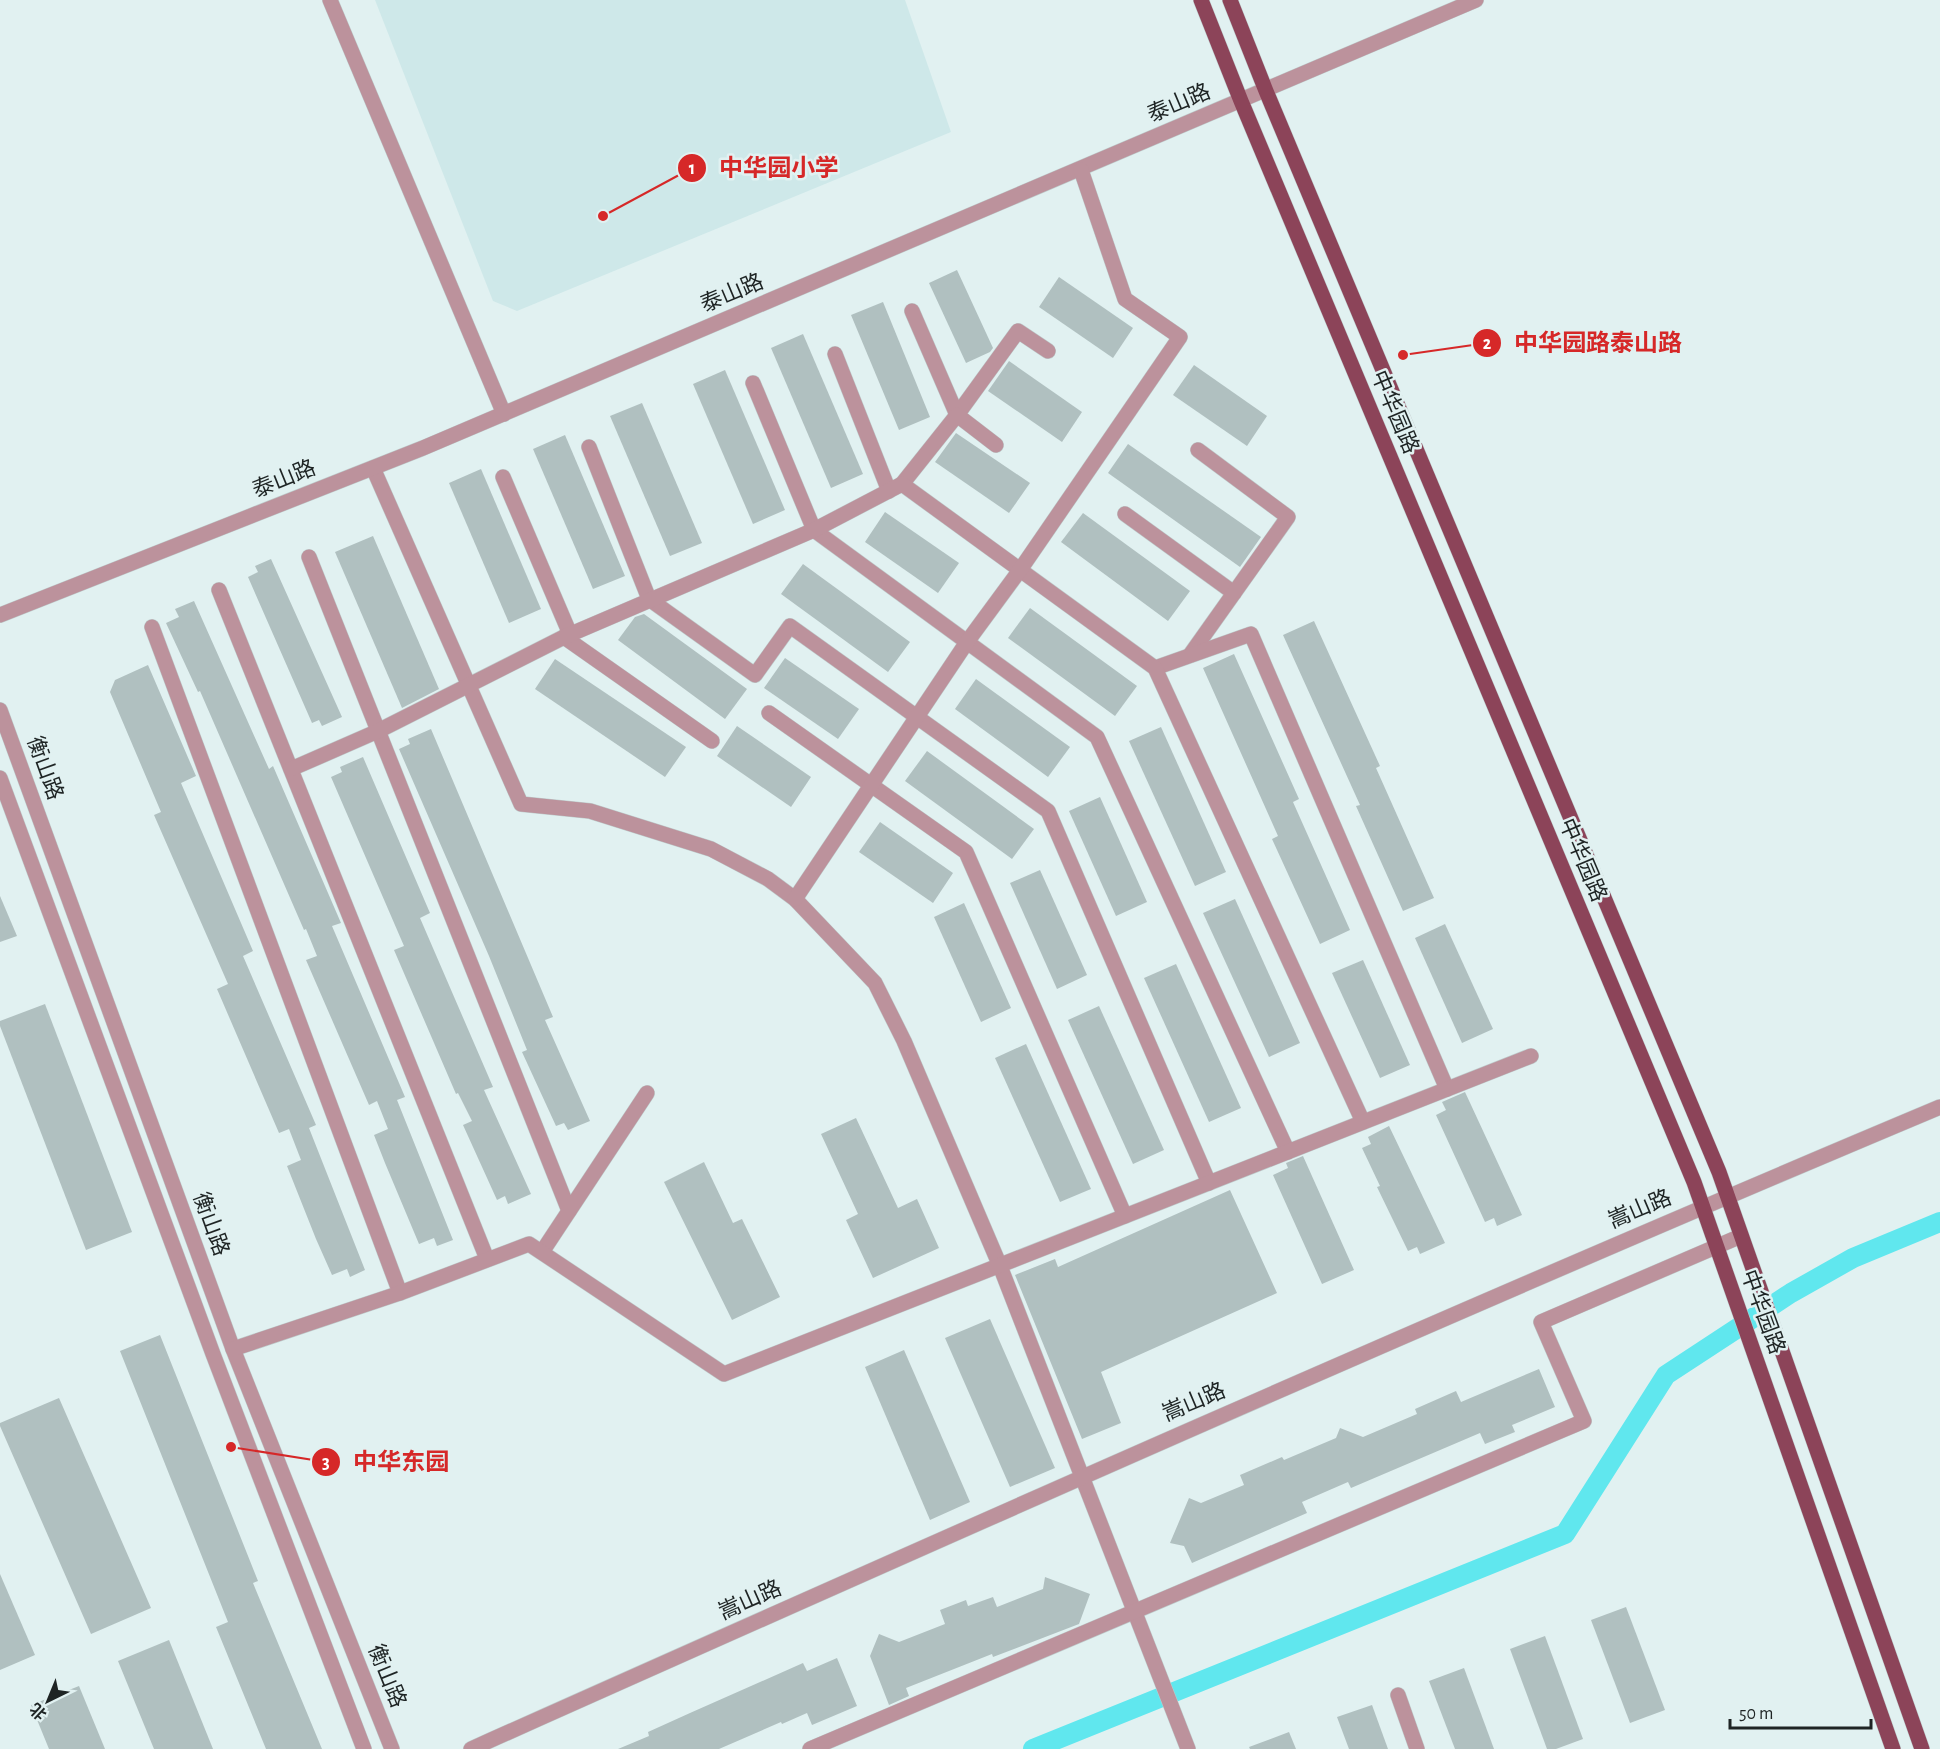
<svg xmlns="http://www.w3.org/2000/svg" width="1940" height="1749" font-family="'Alegreya Sans','Noto Sans SC',sans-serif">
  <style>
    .built { fill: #cee8e9 }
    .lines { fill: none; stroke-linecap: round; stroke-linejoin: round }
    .canal { stroke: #60e7ee; stroke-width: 20 }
    .building { fill: #b0c0c0 }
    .minor-casing { stroke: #becccc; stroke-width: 16 }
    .major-casing { stroke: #becccc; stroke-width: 16 }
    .minor { stroke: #bc929c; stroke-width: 15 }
    .major { stroke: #8c4459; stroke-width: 15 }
    .labels { text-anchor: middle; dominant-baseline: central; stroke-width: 5; stroke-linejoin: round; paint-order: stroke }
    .street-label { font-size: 22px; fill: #1e2424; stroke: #e1f1f1 }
    .leader { fill: none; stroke: #d62828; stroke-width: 2 }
    .callout-dot { fill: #d62828; stroke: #e1f1f1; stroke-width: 2 }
    .mark-label { font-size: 18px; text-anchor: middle; font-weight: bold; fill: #fff }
    .callout-label { font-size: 24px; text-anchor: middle; font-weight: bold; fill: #d62828; stroke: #e1f1f1; stroke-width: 5; stroke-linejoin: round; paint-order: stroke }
  </style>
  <rect width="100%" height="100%" fill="#e1f1f1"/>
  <path class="built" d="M375,0H905L951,132L517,311L493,301Z"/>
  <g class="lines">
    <path class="canal" d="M1033,1749L1565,1534L1666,1375L1791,1293L1853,1258L1940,1222"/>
  </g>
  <g class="building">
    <path d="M957,270L993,348L990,352L966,363L929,283Z"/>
    <path d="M1059,277L1133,328L1113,358L1039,307Z"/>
    <path d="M883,302L930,417L899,430L851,315Z"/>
    <path d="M803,334L863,474L831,488L771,348Z"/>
    <path d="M1009,361L1082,412L1062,442L988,391Z"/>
    <path d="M1194,365L1267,416L1247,446L1173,395Z"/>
    <path d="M725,370L785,510L753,524L693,384Z"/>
    <path d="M642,403L702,543L670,556L610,416Z"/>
    <path d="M956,433L1030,483L1009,513L935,462Z"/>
    <path d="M565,435L625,576L593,589L533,449Z"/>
    <path d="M1128,444L1261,537L1240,567L1108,473Z"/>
    <path d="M481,469L541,609L509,623L449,483Z"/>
    <path d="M885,512L959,563L938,593L865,542Z"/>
    <path d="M1083,513L1190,591L1168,621L1061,542Z"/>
    <path d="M373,536L439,689L402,708L335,552Z"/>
    <path d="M271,559L342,717L322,726L319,720L312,723L248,577L258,572L255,566Z"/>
    <path d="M803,564L910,642L888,672L781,594Z"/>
    <path d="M194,601L269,769L273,766L341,923L332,926L405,1097L397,1100L453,1240L437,1246L434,1238L419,1244L385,1163L374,1135L388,1129L377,1101L369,1105L306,960L317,956L306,929L304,930L200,691L198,692L166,623L179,617L175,609Z"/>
    <path d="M1030,608L1137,686L1115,716L1008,638Z"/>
    <path d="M644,614L747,689L725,719L618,640L635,617Z"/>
    <path d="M1314,621L1380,766L1376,768L1434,898L1403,911L1356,806L1360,805L1283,635Z"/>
    <path d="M1234,654L1299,799L1293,802L1350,930L1320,944L1272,839L1278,836L1203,668Z"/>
    <path d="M785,658L859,709L838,739L764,688Z"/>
    <path d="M555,659L686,747L665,777L535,689Z"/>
    <path d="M148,665L196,776L181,783L253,951L243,956L316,1125L309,1128L365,1270L350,1277L347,1269L332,1275L316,1239L287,1166L301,1160L289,1129L279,1133L217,989L228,984L154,815L161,812L110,692L115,680Z"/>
    <path d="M976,679L1070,747L1048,777L955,709Z"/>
    <path d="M737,726L811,777L791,807L717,756Z"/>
    <path d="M1161,727L1226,872L1195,886L1129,741Z"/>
    <path d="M431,729L553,1017L545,1020L590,1121L568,1130L564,1123L556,1126L522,1052L527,1050L489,956L399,749L410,744L408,739Z"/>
    <path d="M927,751L1034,829L1012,859L905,781Z"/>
    <path d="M363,757L430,913L420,918L493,1087L484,1090L531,1194L508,1204L505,1196L497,1200L463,1125L472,1121L458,1093L456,1094L394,950L404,946L331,777L342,772L340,767Z"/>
    <path d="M1100,797L1147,902L1116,916L1069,811Z"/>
    <path d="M880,822L953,873L933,903L859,852Z"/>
    <path d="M1040,870L1087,975L1057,989L1010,883Z"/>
    <path d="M0,896L17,936L0,942Z"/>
    <path d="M1235,899L1300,1043L1269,1057L1203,913Z"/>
    <path d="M964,903L1011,1008L981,1022L934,917Z"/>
    <path d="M1445,924L1493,1029L1462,1043L1415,938Z"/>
    <path d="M1363,960L1410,1065L1380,1078L1332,973Z"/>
    <path d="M1176,964L1241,1108L1209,1122L1144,978Z"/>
    <path d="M45,1004L132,1232L86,1250L0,1026V1021Z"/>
    <path d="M1099,1006L1164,1150L1133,1164L1068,1020Z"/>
    <path d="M1026,1044L1091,1189L1060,1202L995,1058Z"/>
    <path d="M1465,1092L1522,1215L1497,1226L1494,1218L1485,1222L1436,1115L1446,1110L1442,1102Z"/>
    <path d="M856,1118L898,1208L917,1199L939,1248L873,1278L846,1220L858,1214L821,1134Z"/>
    <path d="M1389,1126L1445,1243L1420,1254L1417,1247L1408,1251L1377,1187L1380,1186L1362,1148L1371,1144L1368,1137Z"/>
    <path d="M1303,1156L1354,1270L1322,1284L1273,1175L1288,1168L1286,1163Z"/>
    <path d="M704,1162L733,1223L742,1219L780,1297L732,1320L664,1182Z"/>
    <path d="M1230,1190L1277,1293L1101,1372L1121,1423L1082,1439L1015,1275L1055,1259L1058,1267Z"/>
    <path d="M990,1319L1055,1468L1010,1487L945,1338Z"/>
    <path d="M160,1335L258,1581L253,1583L322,1749H266L216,1627L228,1622L120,1351Z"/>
    <path d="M904,1350L970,1502L930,1520L865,1367Z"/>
    <path d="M1539,1369L1555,1407L1512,1425L1515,1432L1485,1444L1480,1433L1351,1488L1348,1482L1302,1502L1307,1513L1192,1563L1184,1546L1170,1543L1189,1498L1201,1503L1244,1485L1240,1475L1282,1457L1284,1460L1336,1438L1340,1428L1363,1437L1417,1414L1415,1409L1456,1391L1461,1402Z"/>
    <path d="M59,1398L151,1608L91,1634L0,1426V1423Z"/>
    <path d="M0,1574L35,1655L0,1670Z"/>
    <path d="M1045,1577L1090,1594L1079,1624L993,1657L992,1654L906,1688L909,1696L889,1705L870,1656L879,1634L899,1642L945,1624L940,1610L966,1600L968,1606L993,1597L997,1607L1043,1589Z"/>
    <path d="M1626,1607L1665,1710L1630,1723L1591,1620Z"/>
    <path d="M1545,1636L1583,1739L1556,1749H1547L1510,1649Z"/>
    <path d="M169,1640L213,1749H154L118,1661Z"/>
    <path d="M837,1658L857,1706L812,1725L807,1713L782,1724L781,1722L719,1749H618L649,1736L648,1732L690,1713L803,1663L807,1671Z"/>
    <path d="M1464,1668L1494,1749H1455L1429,1681Z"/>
    <path d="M79,1686L105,1749H49L31,1705Z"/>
    <path d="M1372,1705L1388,1749H1349L1337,1717Z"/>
    <path d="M1289,1732L1296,1749H1250L1249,1747Z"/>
  </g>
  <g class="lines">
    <g class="minor-casing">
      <g id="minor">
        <path d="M330,0L504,414"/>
        <path d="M912,311L957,415L1018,331L1048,351"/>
        <path d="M835,354L889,491"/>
        <path d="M753,383L814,530L1097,737L1288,1152"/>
        <path d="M589,447L649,599L755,675L790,626L1048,811L1209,1183"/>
        <path d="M373,468L521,804L590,811L711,849L768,879L795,899L875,983L904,1041L1000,1266L1188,1749"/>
        <path d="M503,477L570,634"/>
        <path d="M902,484L957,415L996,445"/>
        <path d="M1125,514L1234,593"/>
        <path d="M309,557L569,1211"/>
        <path d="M219,590L487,1259"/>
        <path d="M0,615L423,448L1476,0"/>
        <path d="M152,627L400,1293"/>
        <path d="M564,637L712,741"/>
        <path d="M1190,655L1288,517L1198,450"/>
        <path d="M1155,668L1251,634L1447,1089"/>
        <path d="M0,710L233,1349L392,1749"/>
        <path d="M769,713L966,852L1125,1216"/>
        <path d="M291,769L378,731L564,637L814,530L902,484L1155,668L1363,1122"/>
        <path d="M0,778L213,1354L364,1749"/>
        <path d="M795,899L967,642L1020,570L1180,337L1125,299L1081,170"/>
        <path d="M542,1252L647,1093"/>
        <path d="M233,1349L400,1293L529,1244L724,1374L1531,1056"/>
        <path d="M1398,1695L1417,1749"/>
        <path d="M471,1749C959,1531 1447,1314 1940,1107"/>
        <path d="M810,1749L1584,1421L1541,1322L1741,1236"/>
      </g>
    </g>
    <g class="major-casing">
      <g id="major">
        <path d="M1201,0L1241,101L1694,1182L1893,1749"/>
        <path d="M1230,0L1266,91L1719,1172L1922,1749"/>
      </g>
    </g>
    <use href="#minor" class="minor"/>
    <use href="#major" class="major"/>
  </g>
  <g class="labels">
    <g class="street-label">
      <text transform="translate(1179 103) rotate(-23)">泰山路</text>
      <text transform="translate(732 293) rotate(-23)">泰山路</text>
      <text transform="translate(1395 412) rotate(67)">中华园路</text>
      <text transform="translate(284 479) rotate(-22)">泰山路</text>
      <text transform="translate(45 768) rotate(70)">衡山路</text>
      <text transform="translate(1583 860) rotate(67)">中华园路</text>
      <text transform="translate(1640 1209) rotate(-23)">嵩山路</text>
      <text transform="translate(211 1224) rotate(70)">衡山路</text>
      <text transform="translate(1763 1312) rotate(70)">中华园路</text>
      <text transform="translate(1194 1402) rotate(-23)">嵩山路</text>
      <text transform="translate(750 1600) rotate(-24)">嵩山路</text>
      <text transform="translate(387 1676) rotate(68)">衡山路</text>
    </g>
  </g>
  <path class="leader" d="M603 216L692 168M1403 355L1487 343M231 1447L326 1462"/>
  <g class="callout-dot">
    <circle cx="603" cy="216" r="6"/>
    <circle cx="1403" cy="355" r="6"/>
    <circle cx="231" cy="1447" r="6"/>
    <circle cx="692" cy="168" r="15"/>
    <circle cx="1487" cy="343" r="15"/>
    <circle cx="326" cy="1462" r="15"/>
  </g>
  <g class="mark-label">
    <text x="692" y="174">1</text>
    <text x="1487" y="349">2</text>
    <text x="326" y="1468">3</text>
  </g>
  <g class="callout-label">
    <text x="779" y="176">中华园小学</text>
    <text x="1598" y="351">中华园路泰山路</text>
    <text x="401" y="1470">中华东园</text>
  </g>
  <g transform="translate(48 1701) rotate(223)" stroke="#e1f1f1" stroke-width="4.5" paint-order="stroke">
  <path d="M0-4.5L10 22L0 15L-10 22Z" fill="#1e2424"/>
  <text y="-9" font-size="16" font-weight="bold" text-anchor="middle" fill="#1e2424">北</text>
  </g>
  <path d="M1730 1719v9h141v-9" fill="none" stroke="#1e2424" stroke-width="3"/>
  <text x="1739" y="1719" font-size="18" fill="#1e2424" stroke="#e1f1f1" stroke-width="4.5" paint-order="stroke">50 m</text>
</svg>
